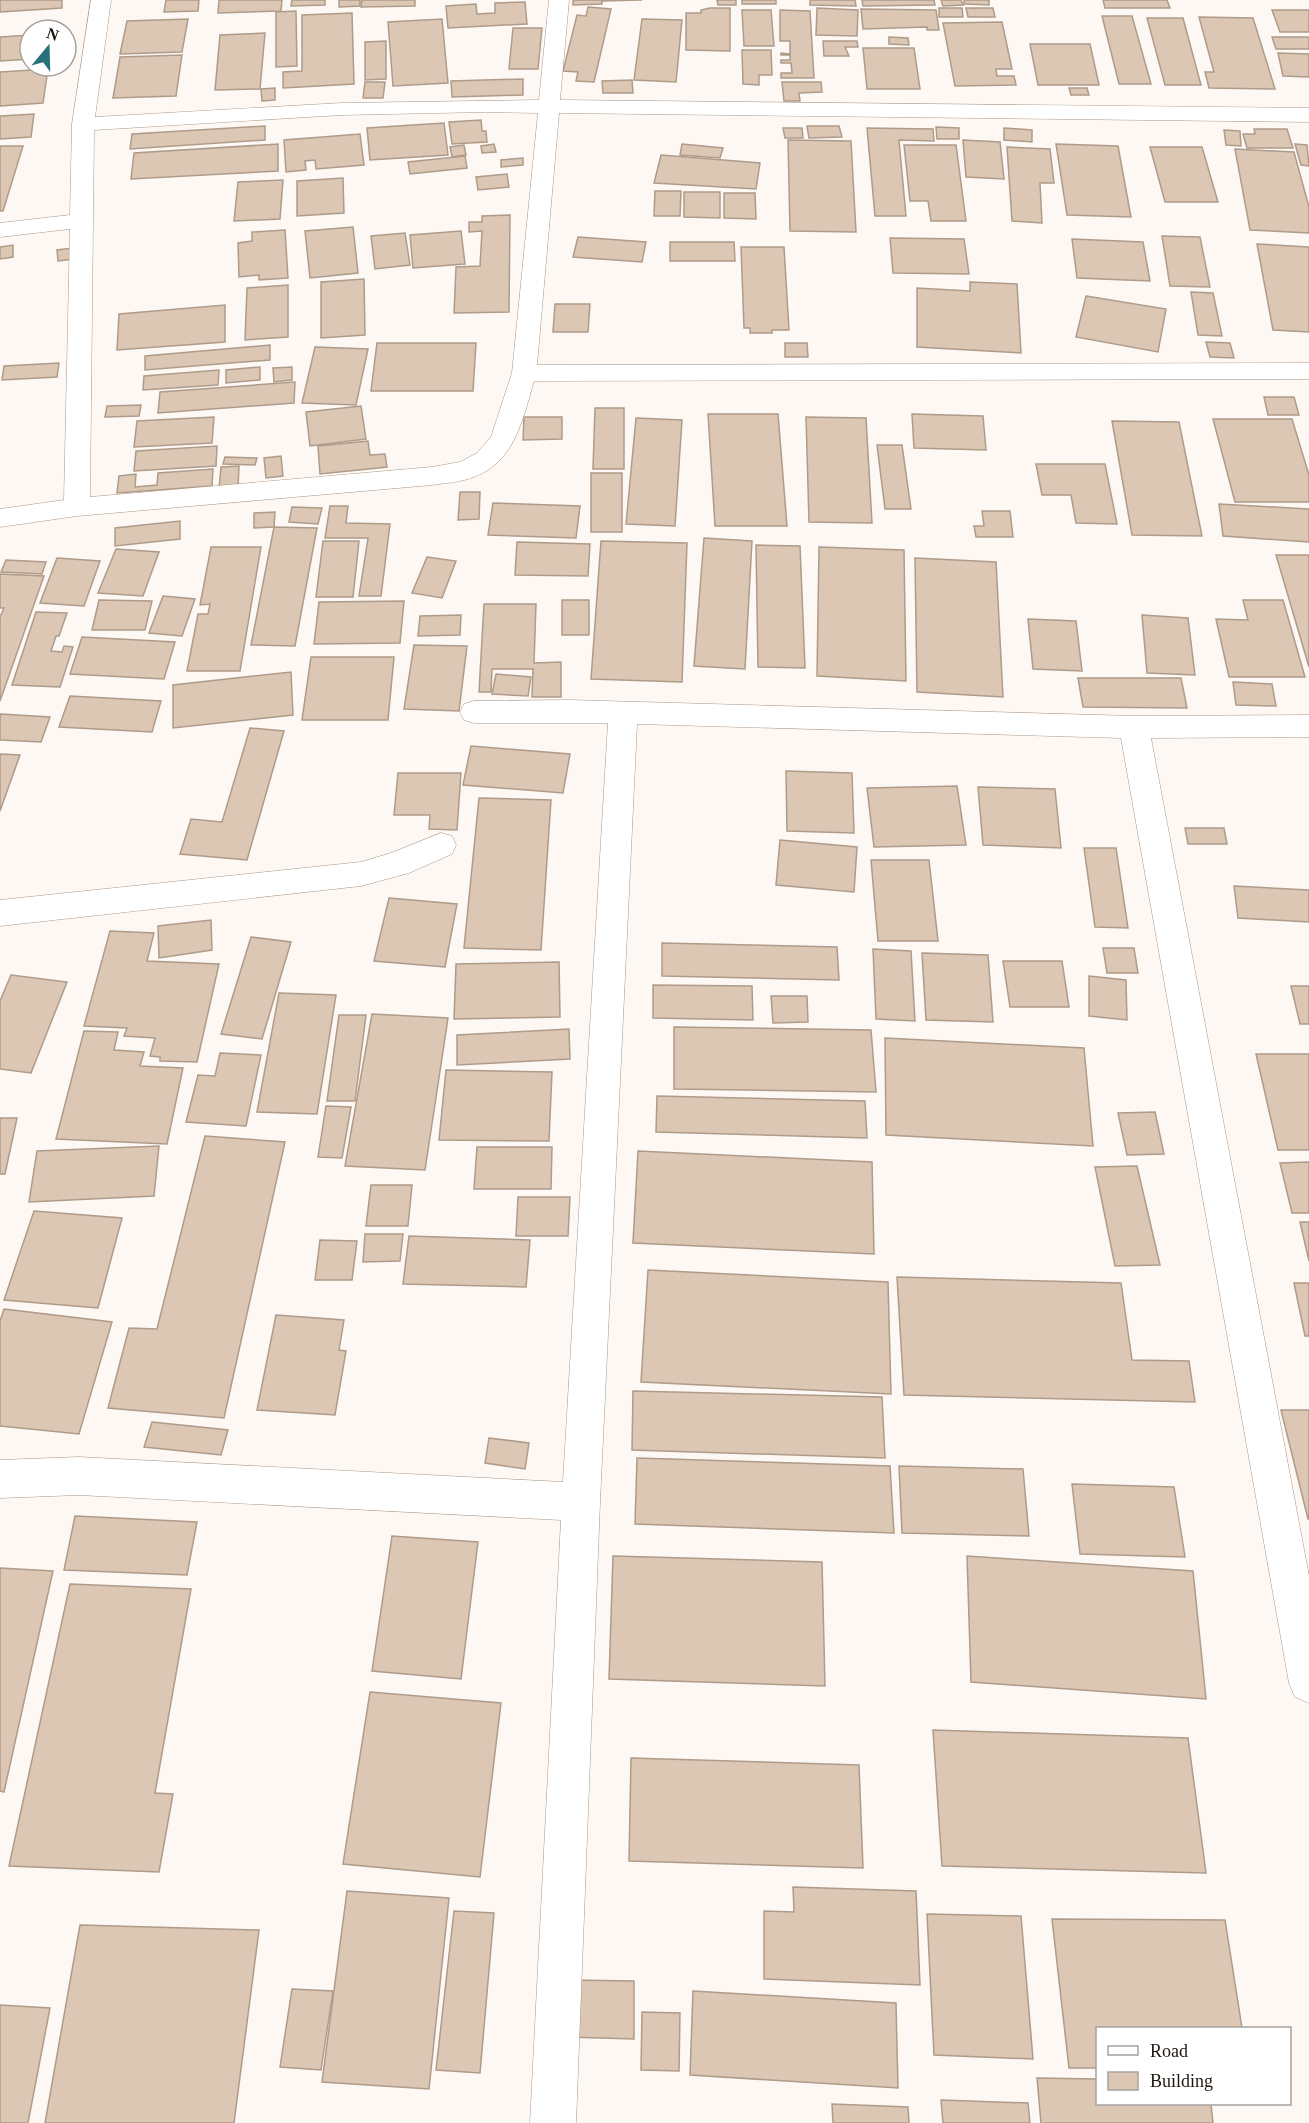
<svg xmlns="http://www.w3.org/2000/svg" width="1309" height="2123" font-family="Georgia,serif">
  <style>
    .building { fill: #dcc6b4; stroke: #af9b89; stroke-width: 1.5 }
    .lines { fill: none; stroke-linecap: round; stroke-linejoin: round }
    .minor-casing { stroke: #aa9684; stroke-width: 1 }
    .minor { fill: #fff; fill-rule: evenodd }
  </style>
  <rect width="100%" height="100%" fill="#fdf8f4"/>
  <g class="building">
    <path d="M0,0H62V8L0,12Z"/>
    <path d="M166,0H199L198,11L164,12Z"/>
    <path d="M219,0H282L281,11L218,13Z"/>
    <path d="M292,0H325V5L291,6Z"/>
    <path d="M339,0H360V6L339,7Z"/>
    <path d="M362,0H415V6L361,7Z"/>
    <path d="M573,0H642L602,1V4L573,5Z"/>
    <path d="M717,0H736V5H718Z"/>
    <rect x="742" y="0" width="34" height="4"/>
    <path d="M810,0H855L856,6L810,5Z"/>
    <path d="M862,0H934L935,5L863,6Z"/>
    <path d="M941,0H961L963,5L943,6Z"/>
    <path d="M964,0H989V5L964,4Z"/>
    <path d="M1103,0H1167L1170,8H1105Z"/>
    <path d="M525,2L527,24L448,28L446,6L476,4L477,14L495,13V3Z"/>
    <path d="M588,7L611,9L594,82L576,81L578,72L563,71L577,15L586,16Z"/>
    <path d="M710,8H730V51L686,50V13H701V10Z"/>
    <path d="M817,8L858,10L857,36L816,35Z"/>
    <path d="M939,8H962L963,17H939Z"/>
    <path d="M966,8H993L995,17H968Z"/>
    <path d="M861,9L936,10L939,30H927V27L863,29Z"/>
    <path d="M742,10H771L774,46H744Z"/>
    <path d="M780,10L810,11L814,78H781V73H792L791,63H781V60H790V55H781V53L790,54V41H780Z"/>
    <path d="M1272,10H1309V32H1280Z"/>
    <path d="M296,11L297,66L276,67V12Z"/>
    <path d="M352,13L354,84L283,88V72L302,71V15Z"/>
    <path d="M1102,16H1132L1151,84H1119Z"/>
    <path d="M1199,17L1253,18L1275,89L1209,88L1205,72H1214Z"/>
    <path d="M1147,18H1183L1201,85H1165Z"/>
    <path d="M188,19L182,52L120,54L127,21Z"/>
    <path d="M442,19L448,83L393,86L388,22Z"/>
    <path d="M642,19L682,20L676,82L634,80Z"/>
    <path d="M1002,22L1012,69H996L997,76H1014L1016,85L955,86L943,23Z"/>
    <path d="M513,28H542L538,69H509Z"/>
    <path d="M265,33L260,89L215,90L220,35Z"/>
    <path d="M30,35V59L0,61V37Z"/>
    <path d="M889,37L908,38L909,45L889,44Z"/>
    <path d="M1272,37H1309V49H1276Z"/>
    <path d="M386,41V79L365,80V42Z"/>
    <path d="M823,41H857L858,47H845L849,56H824Z"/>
    <path d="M1030,44H1090L1099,85H1038Z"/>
    <path d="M863,48H914L920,89H867Z"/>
    <path d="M742,50H771L772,75H759V85L743,84Z"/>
    <path d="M1278,53L1309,54V77L1283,76Z"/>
    <path d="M182,55L176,96L113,98L120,57Z"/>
    <path d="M48,69L43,103L0,106V72Z"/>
    <path d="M523,79V95L452,97L451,81Z"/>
    <path d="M632,80L633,93H603L602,81Z"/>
    <path d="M365,82H385L383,98H363Z"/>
    <path d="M782,82H821L822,92L799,93L800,101H784Z"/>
    <path d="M275,88V100L262,101L261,89Z"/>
    <path d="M1069,88H1087L1089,95H1071Z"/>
    <path d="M34,114L31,137L0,139V116Z"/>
    <path d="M481,120L482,131H486L487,142L452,144L449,122Z"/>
    <path d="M444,123L448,155L370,160L367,128Z"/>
    <path d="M265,126V140L130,149L132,134Z"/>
    <path d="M807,126H839L842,137L809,138Z"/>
    <path d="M936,127L959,128V139H937Z"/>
    <path d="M783,128H802L803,138H785Z"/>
    <path d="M867,128L933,129L934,141L899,140L906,216H875Z"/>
    <path d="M1004,128L1032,130V142L1004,140Z"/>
    <path d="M1254,129H1287L1293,148H1247L1243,134H1255Z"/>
    <path d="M1224,130L1240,131L1241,146L1226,145Z"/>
    <path d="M360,134L364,165L316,169L315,160L305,161L306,170L286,172L284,140Z"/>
    <path d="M788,140L851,141L856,232L790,231Z"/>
    <path d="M963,140L1000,142L1004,179L966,177Z"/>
    <path d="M278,144V171L131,179L134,153Z"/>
    <path d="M494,144L496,152L482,153L481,146Z"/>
    <path d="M682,144L723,148L720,158L680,155Z"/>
    <path d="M1056,144L1118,146L1131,217L1067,215Z"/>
    <path d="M1295,144L1307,145L1309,166L1301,165Z"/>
    <path d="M464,145L466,155L452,157L450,147Z"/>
    <path d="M904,145H956L966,221H931L928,201H910Z"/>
    <path d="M0,146H23L3,211H0Z"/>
    <path d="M1007,147L1050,149L1054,183H1040L1042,223L1012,221Z"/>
    <path d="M1150,147H1202L1218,202H1165Z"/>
    <path d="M1235,149L1294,152L1309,207V233L1250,230Z"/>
    <path d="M661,155L760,163L756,189L654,183Z"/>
    <path d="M465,156L467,168L410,174L408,162Z"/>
    <path d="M523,158V165L501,167V160Z"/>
    <path d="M507,174L509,187L478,190L476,177Z"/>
    <path d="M343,178L344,213L297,216V181Z"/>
    <path d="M283,180L280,219L234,221L238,182Z"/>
    <path d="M655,191H681L680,216H654Z"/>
    <path d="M684,192H720V218L684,217Z"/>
    <path d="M724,193H755L756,219L724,218Z"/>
    <path d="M510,215L509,312L454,313L456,267L480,266L482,231L469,232V222H482V216Z"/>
    <path d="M353,227L358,273L310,278L305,231Z"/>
    <path d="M285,230L288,278L259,280V275L239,277L238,243L252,241V232Z"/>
    <path d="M461,231L465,264L413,268L410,235Z"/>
    <path d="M405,233L410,265L375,269L371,236Z"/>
    <path d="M1162,236L1200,237L1210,287L1170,286Z"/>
    <path d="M578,237L646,242L642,262L573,257Z"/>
    <path d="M890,238L964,239L969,274L893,273Z"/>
    <path d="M1072,239L1143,242L1150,281L1077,278Z"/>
    <path d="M670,242H734L735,261H670Z"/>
    <path d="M1257,244L1309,247V332L1273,330Z"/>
    <path d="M13,245V257L0,259V247Z"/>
    <path d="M741,247H784L789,330H772V333H750V328H744Z"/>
    <path d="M73,248L74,259L58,261L57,250Z"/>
    <path d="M364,279L365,335L321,338V282Z"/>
    <path d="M970,282L1017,284L1021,353L917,347V288L970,291Z"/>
    <path d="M288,285V337L245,340L247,288Z"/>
    <path d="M1191,292L1213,293L1222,336L1198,335Z"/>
    <path d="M1086,296L1166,309L1158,352L1076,337Z"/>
    <path d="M555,304H590L588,332H553Z"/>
    <path d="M225,305V342L117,350L119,314Z"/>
    <path d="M1206,342L1230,343L1234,358L1210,357Z"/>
    <path d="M377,343H476L473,391H371Z"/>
    <path d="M785,343H807L808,357H785Z"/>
    <path d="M270,345V360L145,370V356Z"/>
    <path d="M315,347L368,349L356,405L302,403Z"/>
    <path d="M59,363L57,377L2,380L4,366Z"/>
    <path d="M260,367V380L226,383V370Z"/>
    <path d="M292,367V380L274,382L273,368Z"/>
    <path d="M219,370L218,385L143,390L144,376Z"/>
    <path d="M295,382L294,403L158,413L160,392Z"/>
    <path d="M1264,397H1294L1299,415H1268Z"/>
    <path d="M141,405L139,416L105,417L107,406Z"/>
    <path d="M361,406L366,439L310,446L306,412Z"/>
    <path d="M595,408H624V469H593Z"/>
    <path d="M708,414H778L787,526H715Z"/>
    <path d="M912,414L983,416L986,450L914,448Z"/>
    <path d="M214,417L212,443L134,447L137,421Z"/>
    <path d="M524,417H562V439L523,440Z"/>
    <path d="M806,417L866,418L872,523L809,522Z"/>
    <path d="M636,418L682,420L675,526L626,524Z"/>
    <path d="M1213,419H1292L1309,475V502H1235Z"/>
    <path d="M1112,421L1179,422L1202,536L1132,535Z"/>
    <path d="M368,441L370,455L385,454L387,467L320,474L318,446Z"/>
    <path d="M877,445H902L911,509H885Z"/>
    <path d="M217,446L216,466L134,471L136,451Z"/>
    <path d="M281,456L283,476L266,478L264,458Z"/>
    <path d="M225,457L257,458L255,465L223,464Z"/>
    <path d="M1036,464H1105L1117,524L1076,523L1071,495H1042Z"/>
    <path d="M239,466L238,488L219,489L221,467Z"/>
    <path d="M213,469L212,486L117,493L119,476L136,474L135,487L157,485L158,473Z"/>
    <rect x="591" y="473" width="31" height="59"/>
    <path d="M460,492H480L479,519L458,520Z"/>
    <path d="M493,503L580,506L576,538L488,535Z"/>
    <path d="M1219,504L1309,509V542L1223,536Z"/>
    <path d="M330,506H348L346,523L390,524L381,596H359L368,538H325Z"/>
    <path d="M292,507L322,508L318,524L289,522Z"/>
    <path d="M982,511H1010L1013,537H976L974,526H984Z"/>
    <path d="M275,512L274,527L254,528V513Z"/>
    <path d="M180,521V539L115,546V528Z"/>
    <path d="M274,527L317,528L295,646L251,645Z"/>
    <path d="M704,538L752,541L745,669L694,666Z"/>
    <path d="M323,541H359L353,597H316Z"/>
    <path d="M601,541L687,543L682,682L591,679Z"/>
    <path d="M517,542L590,544L588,576L515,575Z"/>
    <path d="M756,545L800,546L805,668L758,667Z"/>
    <path d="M211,547H261L240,671H187L198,614H208L210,604L200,605Z"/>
    <path d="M819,547L904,550L906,681L817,676Z"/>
    <path d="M116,549L159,552L143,596L98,593Z"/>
    <path d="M1276,555H1309V667Z"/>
    <path d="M427,557L456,561L442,598L412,593Z"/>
    <path d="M57,558L100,561L84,606L40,603Z"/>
    <path d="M915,558L996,562L1003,697L917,692Z"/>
    <path d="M6,560L46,562L42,574L1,572Z"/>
    <path d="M0,574L44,576L0,701V617L4,608H0Z"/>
    <path d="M163,596L195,599L182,636L149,633Z"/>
    <path d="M99,600L152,601L145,630H92Z"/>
    <rect x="562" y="600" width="27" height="35"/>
    <path d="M1243,600H1283L1305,677H1229L1216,619L1248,620Z"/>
    <path d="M404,601L400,643L314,644L319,602Z"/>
    <path d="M484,604H536L534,663L561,662V697H532L533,669H492L491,692H479Z"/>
    <path d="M36,612L67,613L59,636H56L51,651L62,652L64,646L73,647L60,687L12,685Z"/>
    <path d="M461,615L460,635L418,636L420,616Z"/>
    <path d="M1142,615L1188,618L1195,675L1147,673Z"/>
    <path d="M1028,619L1076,621L1082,671L1033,669Z"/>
    <path d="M82,637L175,642L164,679L70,674Z"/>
    <path d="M414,645L467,646L459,711L404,709Z"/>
    <path d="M311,657H394L388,720H302Z"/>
    <path d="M291,672L293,715L173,728V685Z"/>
    <path d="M496,674L531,677L528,696L492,694Z"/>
    <path d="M1078,678H1181L1187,708L1083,707Z"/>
    <path d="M1233,682L1272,684L1276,706L1236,705Z"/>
    <path d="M70,696L161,701L152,732L59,727Z"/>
    <path d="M0,714L50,717L41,742L0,740Z"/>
    <path d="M250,728L284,731L247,860L180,854L191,819L222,822Z"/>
    <path d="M471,746L570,754L563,793L463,785Z"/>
    <path d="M0,754L20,755L0,811Z"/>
    <path d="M786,771L852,773L854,833L787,831Z"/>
    <path d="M398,773H461L457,830L429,829L430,815H394Z"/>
    <path d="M957,786L966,845L874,847L867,788Z"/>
    <path d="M978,787L1055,789L1061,848L983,845Z"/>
    <path d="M479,798L551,800L541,950L464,948Z"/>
    <path d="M1185,828H1224L1227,844H1188Z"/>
    <path d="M780,840L857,847L854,892L776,885Z"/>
    <path d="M1084,848H1116L1128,928L1095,927Z"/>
    <path d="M871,860H929L938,941H878Z"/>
    <path d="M1234,886L1309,890V922L1238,918Z"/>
    <path d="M389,898L457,904L445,967L374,961Z"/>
    <path d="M211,920L212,950L159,958L158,926Z"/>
    <path d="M110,931L154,933L147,961L219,964L197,1062L160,1061V1057L150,1056L155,1038L124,1036L127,1028L84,1026Z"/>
    <path d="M251,937L291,942L262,1039L221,1034Z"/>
    <path d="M662,943L837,947L839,980L662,976Z"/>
    <path d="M1103,948H1134L1138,973H1107Z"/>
    <path d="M873,949L911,951L915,1021L876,1019Z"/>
    <path d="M922,953L988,955L993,1022L926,1020Z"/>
    <path d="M1003,961H1062L1069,1007H1010Z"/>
    <path d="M559,962L560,1017L454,1019L456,964Z"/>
    <path d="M11,975L67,982L31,1073L0,1069V1001Z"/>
    <path d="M1089,976L1126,980L1127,1020L1089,1016Z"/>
    <path d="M653,985L752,986L753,1020L653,1018Z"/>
    <path d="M1291,986H1309V1024H1300Z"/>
    <path d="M279,993L336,995L317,1114L257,1112Z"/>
    <path d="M771,996H807L808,1022L773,1023Z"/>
    <path d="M372,1014L448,1018L425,1170L345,1166Z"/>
    <path d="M339,1015H366L355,1101H327Z"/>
    <path d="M674,1027L871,1030L876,1092L674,1089Z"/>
    <path d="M569,1029L570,1059L457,1065V1035Z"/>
    <path d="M84,1031L118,1032L114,1050L144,1052L140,1066L183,1068L167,1144L56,1139Z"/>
    <path d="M885,1038L1084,1048L1093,1146L886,1135Z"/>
    <path d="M220,1053L261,1055L246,1126L186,1122L198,1075L215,1076Z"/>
    <path d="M1256,1054H1309V1150H1278Z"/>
    <path d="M446,1070L552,1072L549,1141L439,1140Z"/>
    <path d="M657,1096L865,1101L867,1138L656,1132Z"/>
    <path d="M326,1106L351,1107L342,1158L318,1157Z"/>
    <path d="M1155,1112L1164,1154L1127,1155L1118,1113Z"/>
    <path d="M0,1118H17L5,1174H0Z"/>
    <path d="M205,1136L285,1142L224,1418L108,1408L129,1328L157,1329Z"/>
    <path d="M159,1146L154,1196L29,1202L37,1151Z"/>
    <path d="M477,1147H552L551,1189H474Z"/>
    <path d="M638,1151L872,1162L874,1254L633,1243Z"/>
    <path d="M1309,1162V1213H1292L1280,1163Z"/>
    <path d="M1137,1166L1160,1265L1115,1266L1095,1167Z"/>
    <path d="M371,1185H412L408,1226H366Z"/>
    <path d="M518,1197H570L568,1236H516Z"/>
    <path d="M34,1211L122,1218L98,1308L4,1300Z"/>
    <path d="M1300,1222H1309V1261Z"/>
    <path d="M365,1234H403L400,1261L363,1262Z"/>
    <path d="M409,1236L530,1240L526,1287L403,1284Z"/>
    <path d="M320,1240L357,1241L352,1280H315Z"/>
    <path d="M648,1270L888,1282L891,1394L641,1382Z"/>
    <path d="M897,1277L1121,1283L1132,1360L1189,1361L1195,1402L904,1395Z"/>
    <path d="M1294,1283H1309V1336H1305Z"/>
    <path d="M4,1309L112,1322L79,1434L0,1426V1321Z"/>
    <path d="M276,1315L344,1320L339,1350L346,1351L335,1415L257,1410Z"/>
    <path d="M633,1391L882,1397L885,1458L632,1450Z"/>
    <path d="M1281,1410H1309V1519H1308Z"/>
    <path d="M152,1422L228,1430L221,1455L144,1447Z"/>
    <path d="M489,1438L529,1443L525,1469L485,1463Z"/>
    <path d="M637,1458L890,1466L894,1533L635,1524Z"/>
    <path d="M899,1466L1023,1469L1029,1536L902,1533Z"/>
    <path d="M1072,1484L1174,1487L1185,1557L1080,1554Z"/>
    <path d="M75,1516L197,1522L187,1575L64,1570Z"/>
    <path d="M392,1536L478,1542L461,1679L372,1671Z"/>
    <path d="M613,1556L822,1562L825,1686L609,1679Z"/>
    <path d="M967,1556L1193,1571L1206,1699L971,1682Z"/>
    <path d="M0,1568L53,1571L4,1792L0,1791Z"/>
    <path d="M70,1584L191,1589L155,1793L173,1794L159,1872L9,1866Z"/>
    <path d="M370,1692L501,1703L480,1877L343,1864Z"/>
    <path d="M933,1730L1188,1738L1206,1873L942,1866Z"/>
    <path d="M631,1758L859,1765L863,1868L629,1861Z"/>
    <path d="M793,1887L916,1891L920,1985L764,1979V1911L794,1912Z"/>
    <path d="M347,1891L449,1898L429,2089L322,2082Z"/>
    <path d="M454,1911L494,1913L480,2073L436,2070Z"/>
    <path d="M927,1914L1021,1916L1033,2059L934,2055Z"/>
    <path d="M1052,1919L1225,1920L1242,2028H1098V2068H1069Z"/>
    <path d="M80,1925L259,1930L234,2123H45Z"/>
    <path d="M568,1980L634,1981V2039L567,2037Z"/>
    <path d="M292,1989L333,1991L321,2070L280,2067Z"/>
    <path d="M693,1991L896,2003L898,2088L690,2075Z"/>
    <path d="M0,2005L50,2008L28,2123H0Z"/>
    <path d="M642,2012L680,2013L679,2071L641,2070Z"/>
    <path d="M1037,2078L1098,2079V2104H1211L1213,2123H1041Z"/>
    <path d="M941,2100L1028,2103L1030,2123H943Z"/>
    <path d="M832,2104L908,2107L909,2123H833Z"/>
  </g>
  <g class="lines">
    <g class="minor-casing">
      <g id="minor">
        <path d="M91,0H111L95,117L342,103L539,100L549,0H569L560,100L1309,108V122L559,113L537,365L1309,363V379L534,381C523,418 515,462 474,477C461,482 446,483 432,485L77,516L0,527V509L64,500L70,229L0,237V223L70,215L72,124ZM485,112L538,113L512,373L491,437L477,453L460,462L432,467L90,497L94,130L342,115Z"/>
        <path d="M569,700L1134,716L1309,715V737L1151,738L1309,1576V1703L1295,1697L1289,1683L1121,738L637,724L600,1502L576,2123H530L561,1520L79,1495L0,1498V1460L79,1457L563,1482L608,723H474L464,720L460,712L464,704L474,701Z"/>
        <path d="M441,833L452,836L456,845L452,854L409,873L361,886L0,926V900L361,862L391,853Z"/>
      </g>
    </g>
    <use href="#minor" class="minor"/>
  </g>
  <rect x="1096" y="2027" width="195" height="78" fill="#ffffff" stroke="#a5a29f" stroke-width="1.5"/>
  <rect x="1108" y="2046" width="30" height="9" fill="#ffffff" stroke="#a5a29f" stroke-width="1.5"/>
  <text x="1150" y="2057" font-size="18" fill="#1e1710">Road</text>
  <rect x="1108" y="2072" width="30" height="18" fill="#dcc6b4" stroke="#a5a29f" stroke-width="1.5"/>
  <text x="1150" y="2087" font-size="18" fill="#1e1710">Building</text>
  <g transform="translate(48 48) rotate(19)"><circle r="28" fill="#ffffff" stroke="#a5a29f" stroke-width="1.5"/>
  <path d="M0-4.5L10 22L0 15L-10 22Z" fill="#29707d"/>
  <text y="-9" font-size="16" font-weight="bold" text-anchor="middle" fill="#1e1710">N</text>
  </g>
</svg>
